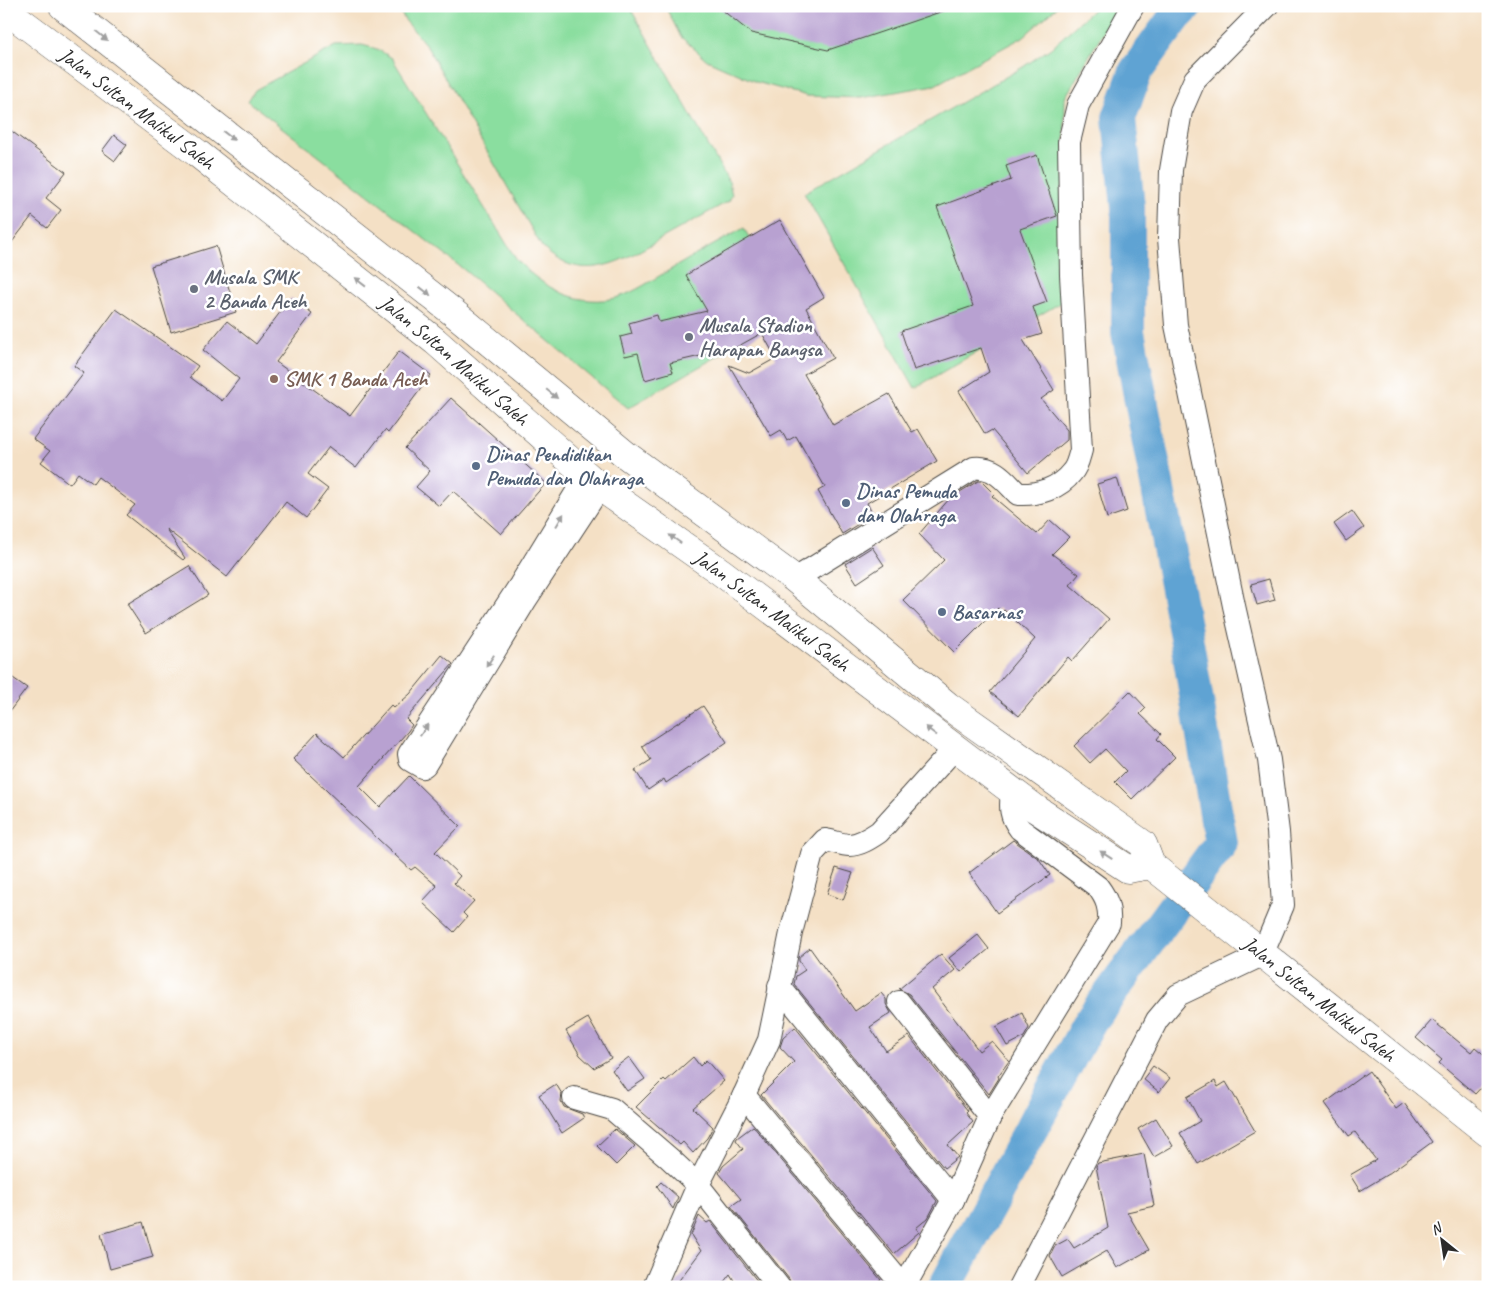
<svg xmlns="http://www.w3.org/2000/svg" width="1494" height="1293" font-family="Caveat,sans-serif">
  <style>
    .green { fill: #8ade9f; stroke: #5a8465 }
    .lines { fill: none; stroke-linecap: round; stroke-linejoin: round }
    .river { stroke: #5ea3d3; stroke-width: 34 }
    .building { fill: #b8a1d1 }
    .street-casing { stroke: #494642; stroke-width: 24 }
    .secondary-casing { stroke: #494642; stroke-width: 29 }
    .street { stroke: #fff; stroke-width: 22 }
    .secondary { stroke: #fff; stroke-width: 28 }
    .oneway { fill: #a0a0a0 }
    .worship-dot { fill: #6b7280; stroke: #fff; stroke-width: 2 }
    .education-dot { fill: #8d6e63; stroke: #fff; stroke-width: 2 }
    .service-dot { fill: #5c6f8a; stroke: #fff; stroke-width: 2 }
    .labels { text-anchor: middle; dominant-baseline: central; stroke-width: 5; stroke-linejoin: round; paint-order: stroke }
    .street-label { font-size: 21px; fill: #2b2b2b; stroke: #fff }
    .worship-label { font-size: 21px; font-weight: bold; fill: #5b616d; stroke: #fff; text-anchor: start }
    .education-label { font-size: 21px; font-weight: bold; fill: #785e54; stroke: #fff; text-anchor: start }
    .service-label { font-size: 21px; font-weight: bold; fill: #4e5e75; stroke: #fff; text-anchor: start }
  </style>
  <rect width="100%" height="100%" fill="#fff"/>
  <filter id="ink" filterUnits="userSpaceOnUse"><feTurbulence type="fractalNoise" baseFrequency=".02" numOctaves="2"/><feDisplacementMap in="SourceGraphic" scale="10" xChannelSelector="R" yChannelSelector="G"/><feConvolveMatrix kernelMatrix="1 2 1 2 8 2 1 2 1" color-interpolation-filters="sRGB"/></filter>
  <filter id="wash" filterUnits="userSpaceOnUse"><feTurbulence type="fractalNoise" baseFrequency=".0096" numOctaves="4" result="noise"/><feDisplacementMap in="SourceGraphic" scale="20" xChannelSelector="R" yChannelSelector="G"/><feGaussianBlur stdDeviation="1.12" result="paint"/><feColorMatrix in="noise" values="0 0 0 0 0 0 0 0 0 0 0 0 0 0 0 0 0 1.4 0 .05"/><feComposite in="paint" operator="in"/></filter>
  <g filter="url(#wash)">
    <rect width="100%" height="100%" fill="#f4e0c5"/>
    <g class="green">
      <path d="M397,6H629L729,182L732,195L729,201C707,213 686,225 664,237C624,260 583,287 542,247L426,45L405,20Z"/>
      <path d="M665,6H1058L1023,37L935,85L861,98L807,96L756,82L707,60L681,37Z"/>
      <path d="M1097,6H1118L1065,98L1064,214L1067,299L915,388L804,193L1023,67L1051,48Z"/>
      <path d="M362,45L377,49L392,58L516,259C538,283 569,303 603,300C626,299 648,282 668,271C693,256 719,242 744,228L789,315L628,408L463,269L248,101L255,90L336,46Z"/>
    </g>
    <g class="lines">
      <path class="river" d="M945,1287L1090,1021L1221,843L1187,642L1128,332V207L1119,118L1136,71L1176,16L1186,6"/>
    </g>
    <g id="blocks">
      <g class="building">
        <path d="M717,6H948L949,9L828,50L751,33Z"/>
        <path d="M6,127L66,172L46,198L61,210L47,228L32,216L6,250Z"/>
        <path d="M114,135L127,145L115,161L102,151Z"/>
        <path d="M1037,155L1057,216L1020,229L1047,302L1033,307L1042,334L1023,340L1054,390L1041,399L1067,430V440L1028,473L992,430L985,434L959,391L989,372L981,348L914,370L901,331L973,306L937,207L1011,180L1006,166Z"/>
        <path d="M780,220L824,297L806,308L833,358L804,374L833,425L889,394L912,432L918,429L937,461L867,503L873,515L842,534L818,491L825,487L796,436L787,441L781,430L771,436L729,365L749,373L776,358L762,333L735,348L670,363L673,372L645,380L638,353L625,356L620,337L632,334L629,323L657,315L659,322L707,311L686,275Z"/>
        <path d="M216,246L236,312L171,332L151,266Z"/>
        <path d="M291,298L312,314L276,362L350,416L399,351L431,375L388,433L385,430L356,468L329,447L308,474L328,489L306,518L286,502L227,577L166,529L185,558L183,560L126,515L135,505L98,477L93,484L78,473L70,484L41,462L50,451L33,439L84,373L74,366L116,309L198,366L190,377L222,401L239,379L203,350L227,321L256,344Z"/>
        <path d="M451,398L546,483L501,534L453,491L439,506L416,487L430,471L405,448Z"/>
        <path d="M1117,478L1127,511L1107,518L1097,484Z"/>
        <path d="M978,481H981L994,494L992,496L1037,534L1050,520L1069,537L1052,554L1079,574L1070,585L1109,619L1072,661L1068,657L1019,716L990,692L1035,639L1004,610L1002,612L998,608L954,652L903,600L944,560L919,534L950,498Z"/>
        <path d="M1352,511L1364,528L1346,541L1334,524Z"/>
        <path d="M872,547L884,565L857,583L845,564Z"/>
        <path d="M189,566L208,595L146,633L127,604Z"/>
        <path d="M1269,579L1275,600L1257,605L1251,584Z"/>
        <path d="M442,655L453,664L406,719L412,725L408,731L359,786L380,807L409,776L460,826L435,852L460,876L454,883L474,901L463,913L467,917L454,932L422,902L437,886L415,867L411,870L293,759L317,733L344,757L391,705L394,708L410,694Z"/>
        <path d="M6,673L27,688L6,716Z"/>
        <path d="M1130,691L1146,708L1140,714L1161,734L1157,739L1175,757L1132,799L1115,782L1126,771L1105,749L1090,763L1074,746Z"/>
        <path d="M703,706L727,742L666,783L664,779L648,790L635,770L651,760L642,746Z"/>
        <path d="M1013,840L1039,859L1050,875L997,913L969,873Z"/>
        <path d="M836,868L853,873L843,900L827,894Z"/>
        <path d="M978,935L989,949L961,972L949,958Z"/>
        <path d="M810,948L855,1011L881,993L886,999V1004L891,1013L870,1027L886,1051L909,1036L968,1111L966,1113L973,1122L948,1145L958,1157L944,1168L794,984L796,976L805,970L799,961V957Z"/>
        <path d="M941,954L955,970L932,989L979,1051L992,1041L1009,1061L998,1076L999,1078L989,1094L909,994L899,989Z"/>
        <path d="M1022,1013L1029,1028L1024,1037L1007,1046L996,1027Z"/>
        <path d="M588,1018L611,1058L594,1068L580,1055L566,1031Z"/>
        <path d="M1432,1020L1471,1052L1475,1047L1488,1058V1080L1475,1094L1439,1063L1442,1060L1416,1038Z"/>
        <path d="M795,1027L937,1201L928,1218L916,1228L919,1232L894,1254L761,1095L794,1062L780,1047L783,1038Z"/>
        <path d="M629,1057L645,1079L627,1091L612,1070Z"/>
        <path d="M693,1057L700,1066L706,1060L724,1081L693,1108L713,1127L707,1138L693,1153L683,1142L680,1145L636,1107L664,1079L666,1081Z"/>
        <path d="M1153,1066L1170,1078L1159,1092L1143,1079Z"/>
        <path d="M1369,1071L1396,1109L1404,1103L1432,1142L1388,1174L1360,1191L1350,1175L1376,1160L1355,1132L1349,1136L1325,1103Z"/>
        <path d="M1215,1081L1218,1087L1226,1082L1255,1131L1198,1164L1180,1133L1200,1121L1187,1097Z"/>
        <path d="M556,1084L562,1094L561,1101L564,1107L582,1114L584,1118L562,1133L539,1095Z"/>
        <path d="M1156,1118L1173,1146L1154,1157L1138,1129Z"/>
        <path d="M753,1126L881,1280L872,1287H792L789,1279L731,1206L741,1199L719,1173L723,1166L743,1149L736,1140L737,1138Z"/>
        <path d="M615,1129L635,1146L616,1165L597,1146Z"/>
        <path d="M1144,1154L1154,1206L1127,1212L1149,1250L1117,1268L1107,1251L1062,1277L1050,1256L1055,1246L1068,1239L1074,1248L1108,1228L1096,1166L1098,1163Z"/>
        <path d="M661,1182L678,1197L673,1209L657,1186Z"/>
        <path d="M699,1216L707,1223L710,1221L762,1287H738L730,1274L720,1287H674L701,1251L691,1235Z"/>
        <path d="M143,1222L153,1257L110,1269L101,1234Z"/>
      </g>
    </g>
  </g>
  <g filter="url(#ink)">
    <use href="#blocks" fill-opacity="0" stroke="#494642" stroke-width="1"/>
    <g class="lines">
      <g class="street-casing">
        <g id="street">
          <path d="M587,475L520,585L409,754L410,760L422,767L425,765L525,601L600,487"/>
          <path d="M795,579L974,468C995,466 1005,481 1018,494C1038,495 1059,489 1072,472C1077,467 1079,457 1081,450L1071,275L1069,142L1078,105L1133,6"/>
          <path d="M779,986L953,1200"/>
          <path d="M899,1002L990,1117"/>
          <path d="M744,1095L904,1287"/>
          <path d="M574,1098L612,1109L669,1158L698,1185L779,1287"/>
          <path d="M654,1287L698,1185L744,1095L769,1040L791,933L812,854L825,840C833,841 842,845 849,845C860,845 870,838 879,832L954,749"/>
          <path d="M904,1287L953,1200L990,1117L1109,923C1110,908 1107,899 1098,887L1020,829C1010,816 1010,808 1012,792"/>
          <path d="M1019,1287L1157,1020L1178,995L1262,955L1283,905L1278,832L1269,760L1234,606L1176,325L1169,238L1171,170L1181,111L1195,79L1267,6"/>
        </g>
      </g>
      <g class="secondary-casing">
        <g id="secondary">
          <path id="s1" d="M63,6L454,313L626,455L795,579L948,706L1143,844L1151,865L1488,1133"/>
          <path id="s2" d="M6,10L197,153L435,341L600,487L721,572L1036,809L1128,869L1151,865"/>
        </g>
      </g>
      <use href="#street" class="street"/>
      <use href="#secondary" class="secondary"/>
    </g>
    <defs><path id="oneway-solid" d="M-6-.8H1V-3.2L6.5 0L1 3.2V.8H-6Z" transform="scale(1.25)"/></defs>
    <g class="oneway">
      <use href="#oneway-solid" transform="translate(102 36) rotate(39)"/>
      <use href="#oneway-solid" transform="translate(229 136) rotate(38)"/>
      <use href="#oneway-solid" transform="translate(360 282) rotate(-142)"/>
      <use href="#oneway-solid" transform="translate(425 291) rotate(38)"/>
      <use href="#oneway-solid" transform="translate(552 394) rotate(39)"/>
      <use href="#oneway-solid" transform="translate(560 520) rotate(-59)"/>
      <use href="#oneway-solid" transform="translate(675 539) rotate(-145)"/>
      <use href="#oneway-solid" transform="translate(490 661) rotate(123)"/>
      <use href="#oneway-solid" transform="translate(424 730) rotate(-56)"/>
      <use href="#oneway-solid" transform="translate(931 731) rotate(-143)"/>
      <use href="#oneway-solid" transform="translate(1106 855) rotate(-147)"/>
    </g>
  </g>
  <g class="worship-dot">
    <circle cx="194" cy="289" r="5"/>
    <circle cx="689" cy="337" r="5"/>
  </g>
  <circle class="education-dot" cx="274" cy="379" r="5"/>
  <g class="service-dot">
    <circle cx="476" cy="466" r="5"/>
    <circle cx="846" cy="503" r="5"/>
    <circle cx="942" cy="612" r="5"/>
  </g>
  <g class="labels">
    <g class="street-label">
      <text stroke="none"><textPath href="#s2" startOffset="164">Jalan Sultan Malikul Saleh</textPath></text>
      <text stroke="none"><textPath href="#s2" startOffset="569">Jalan Sultan Malikul Saleh</textPath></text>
      <text stroke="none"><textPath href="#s2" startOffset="974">Jalan Sultan Malikul Saleh</textPath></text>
      <text stroke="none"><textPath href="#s1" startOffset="1605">Jalan Sultan Malikul Saleh</textPath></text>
    </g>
    <g class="worship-label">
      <text x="204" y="277">Musala SMK<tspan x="204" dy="24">2 Banda Aceh</tspan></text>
      <text x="699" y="325">Musala Stadion<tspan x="699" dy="24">Harapan Bangsa</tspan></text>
    </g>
    <g class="education-label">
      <text x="284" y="379">SMK 1 Banda Aceh</text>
    </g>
    <g class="service-label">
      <text x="486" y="454">Dinas Pendidikan<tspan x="486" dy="24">Pemuda dan Olahraga</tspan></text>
      <text x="856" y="491">Dinas Pemuda<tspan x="856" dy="24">dan Olahraga</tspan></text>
      <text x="952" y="612">Basarnas</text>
    </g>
  </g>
  <rect width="1494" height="1293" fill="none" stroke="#fff" stroke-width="25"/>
  <g transform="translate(1442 1240) rotate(330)" stroke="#ffffff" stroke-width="4" paint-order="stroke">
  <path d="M0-4L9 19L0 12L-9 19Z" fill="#2b2b2b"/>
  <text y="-8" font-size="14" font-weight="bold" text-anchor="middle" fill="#2b2b2b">N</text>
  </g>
</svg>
